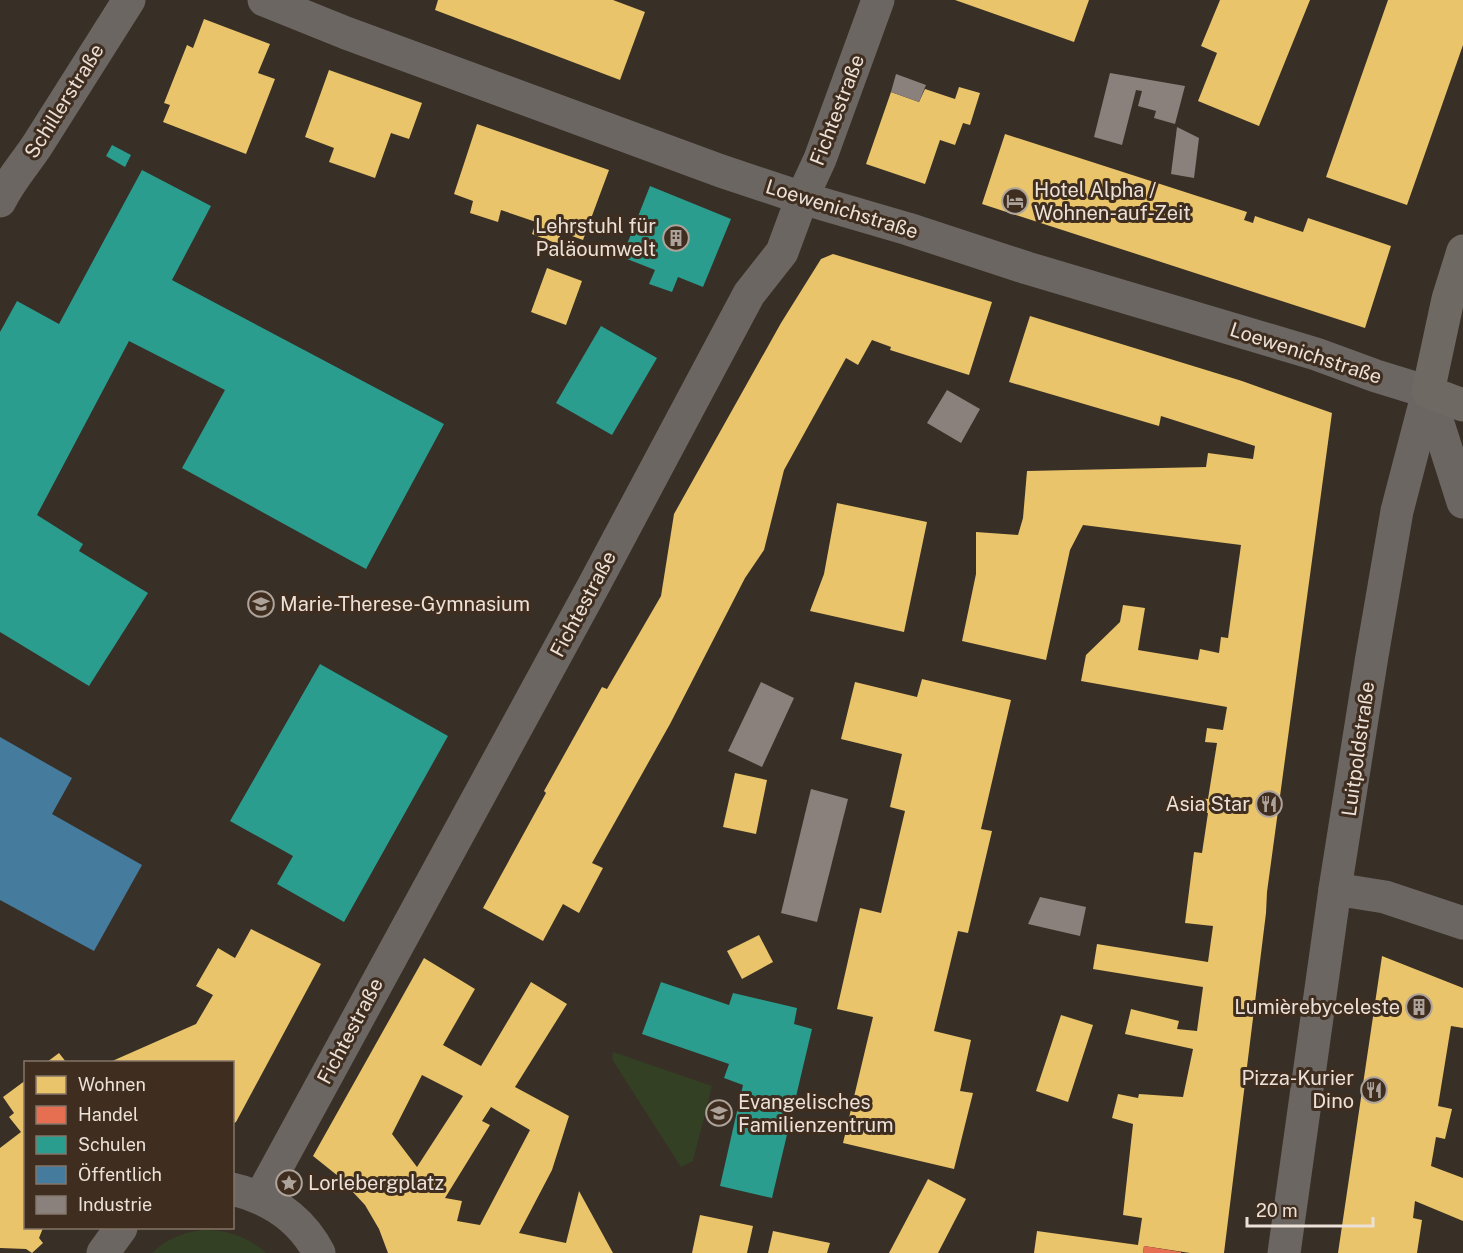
<svg xmlns="http://www.w3.org/2000/svg" width="1463" height="1253" font-family="'Public Sans',sans-serif">
  <style>
    .green { fill: #344023 }
    .homes { fill: #e9c46a; fill-rule: evenodd }
    .shops { fill: #e76f51 }
    .schools { fill: #2a9d8f }
    .public { fill: #457b9d }
    .industry { fill: #8a817c }
    .lines { fill: none; stroke-linecap: round; stroke-linejoin: round }
    .minor { stroke: #6b6662; stroke-width: 33 }
    .tertiary { stroke: #6b6662; stroke-width: 33 }
    .secondary { stroke: #6e6963; stroke-width: 33 }
    .labels { text-anchor: middle; dominant-baseline: central; stroke-width: 6; stroke-linejoin: round; paint-order: stroke }
    .street-label { font-size: 20px; fill: #ece1d8; stroke: #3f2e1f }
    .poi-label { font-size: 20px; fill: #ece1d8; stroke: #3f2e1f; text-anchor: start }
  </style>
  <rect width="100%" height="100%" fill="#382f26"/>
  <g class="green">
    <path d="M613,1052L712,1086L693,1161L681,1167L612,1059Z"/>
    <path d="M209,1230C230,1231 250,1238 266,1253H152C167,1238 188,1230 209,1230Z"/>
  </g>
  <g class="homes">
    <path d="M438,0H613L645,12L620,80L435,10Z"/>
    <path d="M955,0H1089L1074,42Z"/>
    <path d="M1220,0H1310L1259,126L1198,101L1217,53L1201,46Z"/>
    <path d="M1388,0H1463V45L1407,205L1326,177Z"/>
    <path d="M204,19L270,44L258,73L275,79L246,154L163,122L170,105L164,103L187,45L193,48Z"/>
    <path d="M329,70L422,103L409,139L391,133L375,178L329,162L334,148L305,137Z"/>
    <path d="M959,87L980,93L970,125L963,123L955,145L940,140L925,184L866,164L891,92L919,102L925,89L955,99Z"/>
    <path d="M477,124L609,170L583,240L561,232L558,244L532,234L536,222L501,210L498,222L470,213L473,201L454,194Z"/>
    <path d="M1005,134L1247,212L1244,220L1253,223L1255,216L1303,232L1308,218L1391,246L1365,328L982,204Z"/>
    <path d="M833,254L992,302L969,375L890,350L891,347L872,340L858,365L846,358L784,470L764,550L745,578L670,724L592,863L603,868L579,913L563,904L543,941L483,908L546,793L544,791L602,687L607,689L661,596L674,514L781,323L821,259Z"/>
    <path d="M547,268L582,281L566,325L531,312Z"/>
    <path d="M1030,316L1242,381L1332,413L1267,892L1266,913L1224,1253H1190L1144,1246L1143,1253H1034L1037,1231L1138,1245L1142,1218L1123,1215L1133,1124L1112,1118L1118,1094L1138,1098L1139,1094L1183,1097L1193,1049L1125,1034L1131,1009L1179,1021L1177,1029L1197,1031L1203,987L1093,969L1097,944L1208,962L1213,926L1185,923L1194,852L1202,853L1208,813L1196,811L1198,798L1208,799L1217,743L1205,742L1207,728L1223,730L1227,707L1081,681L1086,655L1120,622L1123,605L1145,608L1138,650L1198,660L1200,649L1219,653L1221,637L1228,638L1241,545L1083,525L1070,550L1046,660L962,641L976,574V532L1018,535L1023,518L1027,471L1206,467L1208,453L1253,459L1255,446L1161,416L1159,426L1009,382Z"/>
    <path d="M837,503L927,522L904,632L810,611L824,574Z"/>
    <path d="M922,679L1011,700L981,829L992,831L968,933L958,931L934,1031L971,1040L960,1091L973,1093L954,1169L843,1143L873,1017L837,1009L860,908L881,913L905,811L890,807L902,754L841,739L855,682L917,697Z"/>
    <path d="M735,773L767,780L756,834L723,827Z"/>
    <path d="M251,929L321,964L236,1122L232,1124V1062H110L196,1024L213,995L196,986L218,948L235,958Z"/>
    <path d="M759,935L773,962L742,979L727,951Z"/>
    <path d="M1382,956L1463,988V1028L1451,1026L1438,1106L1452,1109L1445,1139L1436,1137L1431,1166L1463,1178V1221L1415,1201L1413,1218L1422,1220L1417,1253H1338Z"/>
    <path d="M424,958L475,989L443,1045L481,1066L531,982L567,1004L515,1087L569,1116L552,1170L519,1233L566,1243L579,1191L613,1253H388L379,1229L365,1205L338,1176L313,1156ZM422,1075L463,1096L417,1167L392,1134ZM491,1107L530,1130L480,1225L457,1221L462,1201L445,1198L490,1125L482,1121Z"/>
    <path d="M1061,1015L1093,1025L1068,1102L1036,1091Z"/>
    <path d="M59,1053L66,1062H47Z"/>
    <path d="M26,1080V1228H43L39,1238L43,1243L32,1253L26,1249L0,1248V1148L21,1132L9,1117L14,1113L3,1097Z"/>
    <path d="M928,1179L966,1199L938,1253H889Z"/>
    <path d="M700,1215L753,1226L747,1253H692Z"/>
    <path d="M773,1231L830,1243L827,1253H768Z"/>
  </g>
  <path class="shops" d="M1144,1246L1181,1252V1253H1143Z"/>
  <g class="schools">
    <path d="M112,145L131,155L125,167L106,156Z"/>
    <path d="M142,170L211,206L172,280L444,424L366,569L182,468L225,390L129,341L37,515L83,544L79,551L148,593L89,686L0,632V332L17,301L59,324Z"/>
    <path d="M650,186L731,219L703,287L678,277L672,292L649,284L655,270L622,257Z"/>
    <path d="M601,326L657,358L612,435L556,403Z"/>
    <path d="M320,664L448,736L344,922L277,884L293,856L230,821Z"/>
    <path d="M661,982L729,1005L733,993L797,1008L794,1024L812,1029L772,1198L720,1186L743,1085L724,1078L729,1064L642,1034Z"/>
  </g>
  <path class="public" d="M0,737L72,778L52,814L142,865L94,951L0,900Z"/>
  <g class="industry">
    <path d="M1110,73L1185,86L1175,124L1154,118L1156,111L1138,106L1142,91L1136,90L1122,145L1094,137Z"/>
    <path d="M896,74L926,85L919,102L891,92Z"/>
    <path d="M1177,127L1199,138L1194,178L1171,174Z"/>
    <path d="M947,390L980,409L961,443L927,423Z"/>
    <path d="M761,682L794,698L762,767L728,751Z"/>
    <path d="M811,789L848,799L817,922L781,913Z"/>
    <path d="M1040,897L1086,907L1080,936L1028,924Z"/>
  </g>
  <g class="lines">
    <g class="minor">
      <path d="M1428,392L1463,502"/>
      <path d="M1335,889L1385,897L1463,923"/>
      <path d="M232,1189C270,1198 301,1218 319,1253"/>
      <path d="M260,1198L595,583L749,294L782,252L802,198L820,159L878,0"/>
      <path d="M103,1253L121,1228"/>
      <path d="M1284,1253L1335,889L1372,656L1397,511L1428,392"/>
    </g>
    <g class="tertiary">
      <path d="M264,0L346,33L721,171L802,198L908,229L1027,268L1316,354L1376,376L1428,392"/>
      <path d="M0,201C10,180 25,164 38,144C68,96 99,48 129,0"/>
    </g>
    <path class="secondary" d="M1463,251L1448,299L1428,392L1463,405"/>
  </g>
  <defs>
    <g id="hotel-ring" transform="scale(1.35)"><circle r="9.5" fill="#3f2e1f" stroke="#ada39a" stroke-width="1.5"/><path d="M-6-4.5h1.5V1H6V5H4.5V3h-9V5H-6ZM-4 0a1.8 1.8 0 1 1 3.6 0ZM.5 0V-2.5h3Q6-2.5 6 0Z" fill="#ada39a"/></g>
    <g id="building-ring" transform="scale(1.35)"><circle r="9.5" fill="#3f2e1f" stroke="#ada39a" stroke-width="1.5"/><path d="M-4-6H4V6H1V3H-1V6H-4ZM-2.5-4.3h1.7v1.8h-1.7ZM.8-4.3h1.7v1.8H.8ZM-2.5-1h1.7V.8h-1.7ZM.8-1h1.7V.8H.8Z" fill="#ada39a"/></g>
    <g id="school-ring" transform="scale(1.35)"><circle r="9.5" fill="#3f2e1f" stroke="#ada39a" stroke-width="1.5"/><path d="M0-5L7-2L0 1L-7-2ZM-4 1L0 2.5L4 1V4Q0 6-4 4Z" fill="#ada39a"/></g>
    <g id="restaurant-ring" transform="scale(1.35)"><circle r="9.5" fill="#3f2e1f" stroke="#ada39a" stroke-width="1.5"/><path d="M-5-6h1v4h1v-4h1v4h1v-4h1v5L-1.5 .5V6h-2V.5L-5-1ZM5-6V6H3V1.5H1.5Q1.5-4 5-6Z" fill="#ada39a"/></g>
    <g id="sight-ring" transform="scale(1.35)"><circle r="9.5" fill="#3f2e1f" stroke="#ada39a" stroke-width="1.5"/><path d="M0-6L1.8-2.2L6-1.7L2.9 1.2L3.7 5.4L0 3.3L-3.7 5.4L-2.9 1.2L-6-1.7L-1.8-2.2Z" fill="#ada39a"/></g>
  </defs>
  <g fill-rule="evenodd">
    <use href="#hotel-ring" x="1015" y="201"/>
    <use href="#building-ring" x="676" y="238"/>
    <use href="#school-ring" x="261" y="604"/>
    <use href="#restaurant-ring" x="1269" y="804"/>
    <use href="#building-ring" x="1419" y="1007"/>
    <use href="#restaurant-ring" x="1374" y="1090"/>
    <use href="#school-ring" x="719" y="1113"/>
    <use href="#sight-ring" x="289" y="1183"/>
  </g>
  <g class="labels">
    <g class="street-label">
      <text transform="translate(64 101) rotate(-58)">Schillerstraße</text>
      <text transform="translate(837 110) rotate(-69)">Fichtestraße</text>
      <text transform="translate(842 209) rotate(17)">Loewenichstraße</text>
      <text transform="translate(1306 353) rotate(18)">Loewenichstraße</text>
      <text transform="translate(583 604) rotate(-62)">Fichtestraße</text>
      <text transform="translate(1358 749) rotate(-82)">Luitpoldstraße</text>
      <text transform="translate(350 1031) rotate(-62)">Fichtestraße</text>
    </g>
    <g class="poi-label">
      <text x="1034" y="190">Hotel Alpha /<tspan x="1034" dy="23">Wohnen-auf-Zeit</tspan></text>
      <text x="656" y="226" text-anchor="end">Lehrstuhl für<tspan x="656" dy="23">Paläoumwelt</tspan></text>
      <text x="280" y="604">Marie-Therese-Gymnasium</text>
      <text x="1250" y="804" text-anchor="end">Asia Star</text>
      <text x="1400" y="1007" text-anchor="end">Lumièrebyceleste</text>
      <text x="1354" y="1078" text-anchor="end">Pizza-Kurier<tspan x="1354" dy="23">Dino</tspan></text>
      <text x="738" y="1102">Evangelisches<tspan x="738" dy="23">Familienzentrum</tspan></text>
      <text x="308" y="1183">Lorlebergplatz</text>
    </g>
  </g>
  <rect x="24" y="1061" width="210" height="168" fill="#3f2e1f" stroke="#847669" stroke-width="1.5"/>
  <rect x="36" y="1076" width="30" height="18" fill="#e9c46a" stroke="#847669" stroke-width="1.5"/>
  <text x="78" y="1091" font-size="18" fill="#ece1d8">Wohnen</text>
  <rect x="36" y="1106" width="30" height="18" fill="#e76f51" stroke="#847669" stroke-width="1.5"/>
  <text x="78" y="1121" font-size="18" fill="#ece1d8">Handel</text>
  <rect x="36" y="1136" width="30" height="18" fill="#2a9d8f" stroke="#847669" stroke-width="1.5"/>
  <text x="78" y="1151" font-size="18" fill="#ece1d8">Schulen</text>
  <rect x="36" y="1166" width="30" height="18" fill="#457b9d" stroke="#847669" stroke-width="1.5"/>
  <text x="78" y="1181" font-size="18" fill="#ece1d8">Öffentlich</text>
  <rect x="36" y="1196" width="30" height="18" fill="#8a817c" stroke="#847669" stroke-width="1.5"/>
  <text x="78" y="1211" font-size="18" fill="#ece1d8">Industrie</text>
  <path d="M1247 1217v9h126v-9" fill="none" stroke="#ece1d8" stroke-width="3"/>
  <text x="1256" y="1217" font-size="18" fill="#ece1d8" stroke="#3f2e1f" stroke-width="4.5" paint-order="stroke">20 m</text>
</svg>
